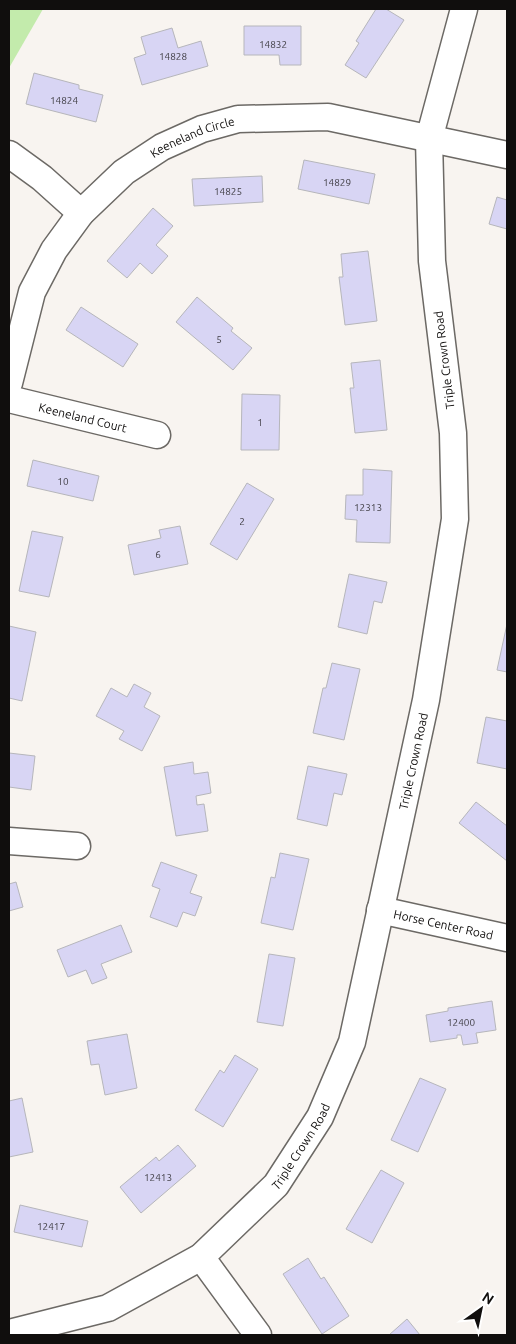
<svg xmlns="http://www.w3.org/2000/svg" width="516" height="1344" font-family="Ubuntu,sans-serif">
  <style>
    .green { fill: #c3ebac }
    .building { fill: #d8d5f4; stroke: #b6b6bb }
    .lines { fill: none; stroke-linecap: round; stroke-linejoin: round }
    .street-casing { stroke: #6c6965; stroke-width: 29 }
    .street { stroke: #fff; stroke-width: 26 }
    .labels { text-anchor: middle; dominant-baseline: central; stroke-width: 5; stroke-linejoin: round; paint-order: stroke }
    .number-label { font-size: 10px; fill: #424047 }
    .street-label { font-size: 12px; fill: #100e0d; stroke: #fff }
  </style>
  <rect width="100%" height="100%" fill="#f8f4f0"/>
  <path class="green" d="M9,9H43L9,68Z"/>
  <g class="building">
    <path d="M376,9H386L404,20L366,78L345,65L359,43L356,41Z"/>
    <path d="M244,26H301V65H280L279,55H244Z"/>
    <path d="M172,28L178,48L201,41L208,66L142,85L134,58L146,54L141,37Z"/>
    <path d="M34,73L79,85V89L103,95L96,122L26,104Z"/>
    <path d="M304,160L375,174L369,204L298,189Z"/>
    <path d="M262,176L263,202L194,206L192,179Z"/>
    <path d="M497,197L507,200V229L489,224Z"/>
    <path d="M153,208L173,226L156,245L168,256L152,274L140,263L127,278L107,261Z"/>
    <path d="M368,251L377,321L345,325L339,277H343L341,254Z"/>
    <path d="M197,297L233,328L231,331L252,348L233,370L176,322Z"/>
    <path d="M81,307L138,344L123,367L66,330Z"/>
    <path d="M380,360L387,430L355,433L350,388H354L351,363Z"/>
    <path d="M242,394L280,395L279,450H241Z"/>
    <path d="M33,460L99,476L93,501L27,486Z"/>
    <path d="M363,469L392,471L390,543L356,542L357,520L345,519L346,495H363Z"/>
    <path d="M247,483L274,499L237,560L210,544Z"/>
    <path d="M180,526L188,564L134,575L128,545L161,538L159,530Z"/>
    <path d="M32,531L63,537L49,597L19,591Z"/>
    <path d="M349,574L387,582L382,603L374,601L367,634L338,627Z"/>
    <path d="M507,624V672L497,670Z"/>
    <path d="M9,626L36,632L22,701L9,698Z"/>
    <path d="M332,663L360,669L344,740L313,733L323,688H326Z"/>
    <path d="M134,684L151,693L144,707L160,716L142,751L119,739L124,731L96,716L111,688L127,697Z"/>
    <path d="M486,717L507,721V769L477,763Z"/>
    <path d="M9,753L35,756L31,790L9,787Z"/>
    <path d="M193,762L194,774L208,772L211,793L196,796L197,805L204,804L208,831L176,836L164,767Z"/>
    <path d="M308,766L347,774L342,795L334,793L327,826L297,819Z"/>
    <path d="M476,802L507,826V861L459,823Z"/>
    <path d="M280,853L309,859L293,930L261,923L271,877L275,878Z"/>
    <path d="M161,862L197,875L190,893L202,897L195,916L183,912L177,927L150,917L160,889L152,886Z"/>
    <path d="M16,882L23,907L9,911V884Z"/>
    <path d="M121,925L132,952L101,964L107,978L92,984L86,970L68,977L57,950Z"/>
    <path d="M269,954L295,958L283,1026L257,1022Z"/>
    <path d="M492,1001L496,1030L476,1033L478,1043L463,1045L461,1035H457V1038L430,1042L426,1015L448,1011V1008Z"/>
    <path d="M127,1034L137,1088L105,1095L99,1064L91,1065L87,1041Z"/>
    <path d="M235,1055L258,1069L223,1127L195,1110L220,1070L224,1073Z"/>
    <path d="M420,1078L446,1089L418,1152L391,1140Z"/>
    <path d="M22,1098L33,1152L9,1157V1101Z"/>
    <path d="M178,1145L196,1166L141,1213L120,1187L156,1157L159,1161Z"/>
    <path d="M381,1170L404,1183L372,1243L346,1229Z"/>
    <path d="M20,1205L88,1221L82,1247L14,1232Z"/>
    <path d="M308,1258L321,1279L324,1277L349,1316L322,1334L283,1274Z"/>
    <path d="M407,1319L420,1335H389Z"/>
  </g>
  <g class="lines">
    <g class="street-casing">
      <g id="street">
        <path d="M9,154L42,178L81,213"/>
        <path id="s1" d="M9,383L32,292L54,250L81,213L124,172L162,147L202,129L238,119L328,117L507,155"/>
        <path id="s2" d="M9,399L157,435"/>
        <path d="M9,841L77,846"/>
        <path id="s3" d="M380,910L507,938"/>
        <path d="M201,1257L258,1335"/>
        <path id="s4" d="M9,1333L108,1308L201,1257L276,1185L320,1117L352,1042L426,700L455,519L453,433L432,261L429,139L464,9"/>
      </g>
    </g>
    <use href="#street" class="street"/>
  </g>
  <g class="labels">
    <g class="number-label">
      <text x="273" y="44">14832</text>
      <text x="173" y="56">14828</text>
      <text x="64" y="100">14824</text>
      <text x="337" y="182">14829</text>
      <text x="228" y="191">14825</text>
      <text x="219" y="339">5</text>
      <text x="260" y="422">1</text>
      <text x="63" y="481">10</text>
      <text x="368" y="507">12313</text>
      <text x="242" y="521">2</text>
      <text x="158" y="554">6</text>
      <text x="461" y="1022">12400</text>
      <text x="158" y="1177">12413</text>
      <text x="51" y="1226">12417</text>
    </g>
    <g class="street-label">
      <text stroke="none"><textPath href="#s1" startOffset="324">Keeneland Circle</textPath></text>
      <text transform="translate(444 360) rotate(-97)">Triple Crown Road</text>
      <text stroke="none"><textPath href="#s2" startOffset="76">Keeneland Court</textPath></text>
      <text stroke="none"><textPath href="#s4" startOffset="762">Triple Crown Road</textPath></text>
      <text stroke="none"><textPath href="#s3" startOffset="65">Horse Center Road</textPath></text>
      <text stroke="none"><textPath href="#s4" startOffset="358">Triple Crown Road</textPath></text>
    </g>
  </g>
  <rect width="516" height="1344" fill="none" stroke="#100e0d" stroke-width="20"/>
  <g transform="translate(481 1309) rotate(33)" stroke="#ffffff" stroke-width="4" paint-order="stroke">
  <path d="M0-4L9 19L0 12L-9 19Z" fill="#100e0d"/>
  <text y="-8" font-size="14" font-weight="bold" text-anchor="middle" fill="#100e0d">N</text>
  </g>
</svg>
